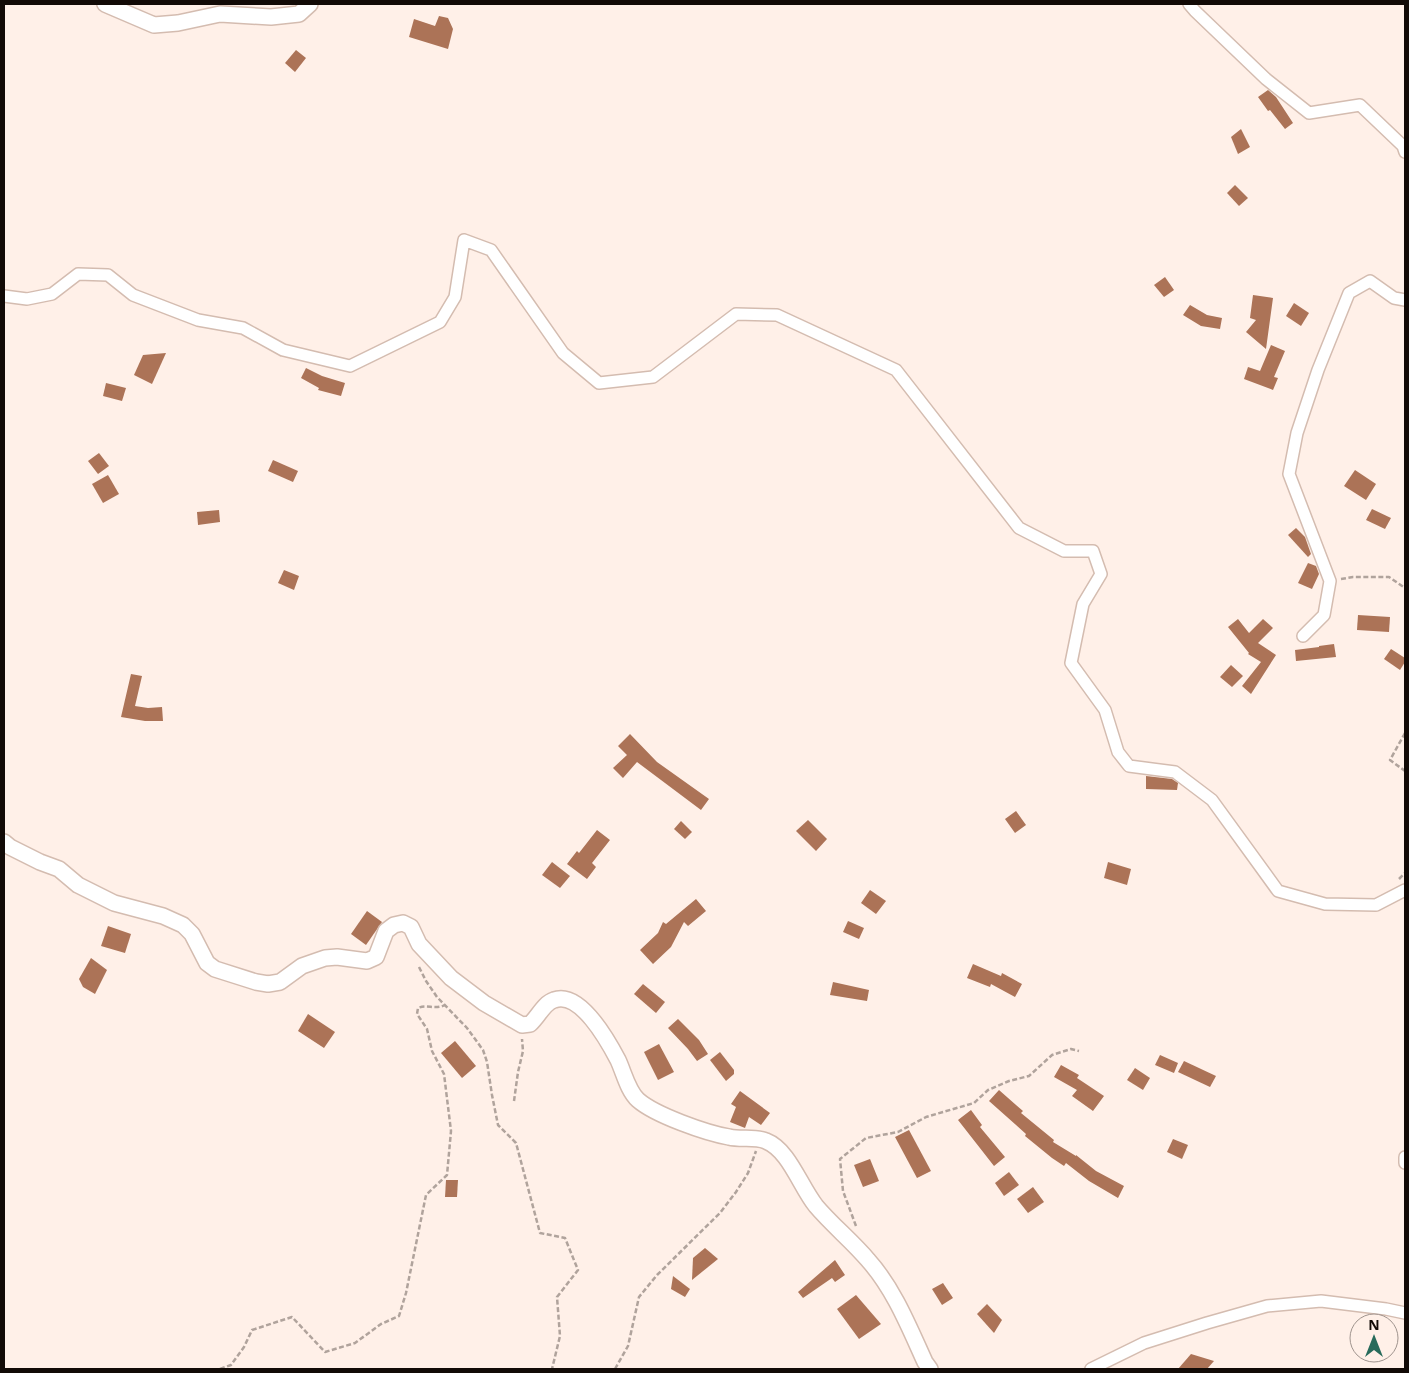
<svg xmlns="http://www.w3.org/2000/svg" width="1409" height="1373" font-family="'Open Sans',sans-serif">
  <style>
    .building { fill: #ac7357 }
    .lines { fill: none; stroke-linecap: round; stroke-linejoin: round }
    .minor-casing { stroke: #d4bcb0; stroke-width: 14 }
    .tertiary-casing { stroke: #d4bcb0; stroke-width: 18 }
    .path { stroke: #b0a39c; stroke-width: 2.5; stroke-dasharray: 5 2.5; stroke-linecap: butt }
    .minor { stroke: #fff; stroke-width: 11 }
    .tertiary { stroke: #fff; stroke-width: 15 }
  </style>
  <rect width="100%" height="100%" fill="#fff0e8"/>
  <g class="building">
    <path d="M439,16L448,18L453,29L448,49L409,37L414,19L435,26Z"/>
    <path d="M296,50L306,58L295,72L285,63Z"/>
    <path d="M1268,90L1276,97L1293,123L1285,129L1270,110L1268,111L1258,97Z"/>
    <path d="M1241,129L1250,147L1238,154L1231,137Z"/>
    <path d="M1235,185L1248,198L1239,206L1227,193Z"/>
    <path d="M1165,277L1174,290L1164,297L1154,285Z"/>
    <path d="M1253,295L1273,298L1266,349L1246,332L1256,320L1250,318Z"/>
    <path d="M1294,303L1309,313L1301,326L1286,316Z"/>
    <path d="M1190,305L1207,315L1222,318L1220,329L1201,326L1183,315Z"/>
    <path d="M1271,345L1285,351L1274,377L1278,378L1273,390L1244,379L1248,367L1260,371Z"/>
    <path d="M166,353L152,384L134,375L143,355Z"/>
    <path d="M306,368L322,376L345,383L341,396L318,390L319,388L301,378Z"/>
    <path d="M106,383L126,388L122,401L103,396Z"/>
    <path d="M99,453L109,466L98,474L88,461Z"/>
    <path d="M273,460L298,471L293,482L268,471Z"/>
    <path d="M1355,470L1376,484L1366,500L1344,486Z"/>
    <path d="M108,475L119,494L103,503L92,484Z"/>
    <path d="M1372,509L1391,518L1385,529L1366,520Z"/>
    <path d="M219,510L220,522L198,525L197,512Z"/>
    <path d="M1296,528L1305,537L1311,554L1308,557L1288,535Z"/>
    <path d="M1308,563L1316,566L1319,574L1312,589L1298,583Z"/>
    <path d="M284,570L299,576L294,590L278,583Z"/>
    <path d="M1358,615L1390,617L1389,632L1357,630Z"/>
    <path d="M1238,619L1249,633L1263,619L1273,628L1258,643L1276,655L1251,694L1242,686L1261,662L1248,654L1249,653L1228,627Z"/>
    <path d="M1334,644L1336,657L1296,661L1295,650L1319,647V646Z"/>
    <path d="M1391,649L1405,658V662L1400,670L1384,659Z"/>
    <path d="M1231,665L1243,676L1232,687L1220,677Z"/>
    <path d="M131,674L142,676L135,706L148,708L162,707L163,721H145L121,717Z"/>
    <path d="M630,734L657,762L709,799L701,810L637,762L623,778L613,768L627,755L618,746Z"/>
    <path d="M1146,776L1172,779L1178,783L1177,790L1146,789Z"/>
    <path d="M1016,811L1026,825L1015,833L1005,819Z"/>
    <path d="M808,820L827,839L816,851L796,831Z"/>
    <path d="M681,821L692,832L685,839L674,829Z"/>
    <path d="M597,830L610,840L592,863L596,867L587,879L567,864L577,851L579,853Z"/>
    <path d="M552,862L570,876L560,888L542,875Z"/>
    <path d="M1108,862L1131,869L1127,885L1104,878Z"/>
    <path d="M870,890L886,901L876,914L861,903Z"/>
    <path d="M696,899L706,911L688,926L684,922L671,947L653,964L640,950L658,933L663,922L666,924Z"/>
    <path d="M367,911L382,922L366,945L351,934Z"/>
    <path d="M848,921L864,928L859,939L843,932Z"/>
    <path d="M108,926L131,934L125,953L101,946Z"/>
    <path d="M91,958L107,970L95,994L83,987L79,979Z"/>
    <path d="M973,964L1001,976L1002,973L1022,984L1015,997L991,984L990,987L967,978Z"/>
    <path d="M833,982L869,990L867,1001L830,995Z"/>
    <path d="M643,984L665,1002L656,1013L634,994Z"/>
    <path d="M308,1014L335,1032L324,1048L298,1031Z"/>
    <path d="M678,1019L699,1040L708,1054L697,1061L688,1049L668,1028Z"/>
    <path d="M455,1041L476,1066L462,1078L441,1053Z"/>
    <path d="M659,1044L674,1072L658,1080L644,1052Z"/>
    <path d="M720,1052L734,1070V1074L726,1081L710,1060Z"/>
    <path d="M1160,1055L1178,1063L1174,1073L1155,1065Z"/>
    <path d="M1184,1061L1216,1076L1210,1087L1178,1072Z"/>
    <path d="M1061,1065L1079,1075L1077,1078L1104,1096L1093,1111L1072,1096L1077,1090L1054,1077Z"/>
    <path d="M1135,1068L1150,1078L1143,1090L1127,1080Z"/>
    <path d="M999,1090L1023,1111L1021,1113L1054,1140L1053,1142L1076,1156V1155L1096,1171L1124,1186L1118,1198L1089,1181L1066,1163L1064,1166L1052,1158L1025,1136L1026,1134L989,1101Z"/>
    <path d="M740,1091L770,1113L761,1125L749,1117L745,1128L730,1122L736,1107L731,1104Z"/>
    <path d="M971,1110L982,1125L980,1127L1005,1157L994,1166L958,1120Z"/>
    <path d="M909,1130L931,1171L917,1178L895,1137Z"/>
    <path d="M1173,1139L1188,1145L1182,1159L1167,1152Z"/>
    <path d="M870,1159L879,1181L863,1187L854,1165Z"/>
    <path d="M1009,1172L1019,1185L1004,1196L995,1183Z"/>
    <path d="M446,1180H458L457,1197H445Z"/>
    <path d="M1033,1187L1044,1202L1028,1213L1017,1199Z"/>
    <path d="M705,1248L718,1259L692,1280L693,1258Z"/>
    <path d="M835,1260L845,1275L835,1282L832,1278L803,1298L798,1292Z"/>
    <path d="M673,1276L690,1289L685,1297L671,1289Z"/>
    <path d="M943,1283L953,1298L942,1305L932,1289Z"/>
    <path d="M856,1295L881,1324L859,1339L837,1309Z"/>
    <path d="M987,1304L1002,1320L994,1333L977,1314Z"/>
    <path d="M1191,1354L1214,1361L1207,1369H1178Z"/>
  </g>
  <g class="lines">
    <g class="minor-casing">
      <g id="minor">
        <path d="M1189,4L1195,11L1266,79L1309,113L1360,105L1403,146L1405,152"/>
        <path d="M4,296L27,299L52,294L78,274L108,275L133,295L198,320L243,328L283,350L350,366L440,322L455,297L464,240L491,250L563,353L599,383L653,377L736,314L777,315L896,370L1019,528L1064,551H1093L1101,574L1083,604L1071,663L1105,710L1118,752L1129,766L1175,772L1212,800L1278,891L1325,904L1376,905L1405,890"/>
        <path d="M1303,636L1324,615L1330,581L1289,474L1297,433L1318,370L1349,293L1370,281L1394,298L1405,300"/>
        <path d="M1405,1157V1163"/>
        <path d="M1091,1369L1144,1343L1207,1323L1267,1306L1321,1301L1386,1309L1405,1313"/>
      </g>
    </g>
    <g class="tertiary-casing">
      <g id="tertiary">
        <path d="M105,4L154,25L178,23L220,14L271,17L299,14L310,4"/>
        <path d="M4,842L10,847L40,862L59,869L78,885L114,903L163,916L183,925L192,934L207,963L215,969L256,982L268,984L280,982L302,966L325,958L337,957L367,961L376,957L386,931L394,925L403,923L411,927L419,944L451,978L484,1003L522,1025L530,1024C538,1017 544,1003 554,1000C580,990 608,1041 618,1060C624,1073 628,1091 638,1100C655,1115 706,1133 729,1137C741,1140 755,1136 766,1141C789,1150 800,1186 816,1206C832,1225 852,1241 868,1260C894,1289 909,1327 925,1362L930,1369"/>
      </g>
    </g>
    <g class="path">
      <path d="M1341,579L1353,577H1389L1405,588"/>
      <path d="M1405,733L1390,760L1405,771"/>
      <path d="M1399,879L1405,873"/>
      <path d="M419,967L426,981L437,997L467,1028L483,1050L487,1062L492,1095L498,1125L516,1143L540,1233L565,1238L578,1270L557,1297L560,1336L552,1369"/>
      <path d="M514,1101L518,1072L523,1051L522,1039"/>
      <path d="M856,1226L843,1191L840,1159L866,1138L898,1132L926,1117L974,1103L988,1090L1009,1081L1029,1076L1052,1055L1071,1049L1079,1051"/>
      <path d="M220,1369L231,1365L244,1347L252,1330L292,1317L325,1352L355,1343L381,1324L399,1316L406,1293L426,1195L447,1175L451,1131L444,1074L432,1051L427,1029L417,1014L418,1008C427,1004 435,1010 445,1005"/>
      <path d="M615,1369L628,1346L639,1297L657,1275L720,1213L736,1192L748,1173L756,1151"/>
    </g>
    <use href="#minor" class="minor"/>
    <use href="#tertiary" class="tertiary"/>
  </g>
  <rect width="1409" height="1373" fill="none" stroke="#120a06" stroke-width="10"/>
  <g transform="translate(1374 1338)"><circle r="24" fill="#fff0e8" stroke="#a0948e"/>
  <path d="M0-4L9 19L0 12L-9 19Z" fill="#286b5b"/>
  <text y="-8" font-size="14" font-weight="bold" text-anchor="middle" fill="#120a06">N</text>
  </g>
</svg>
